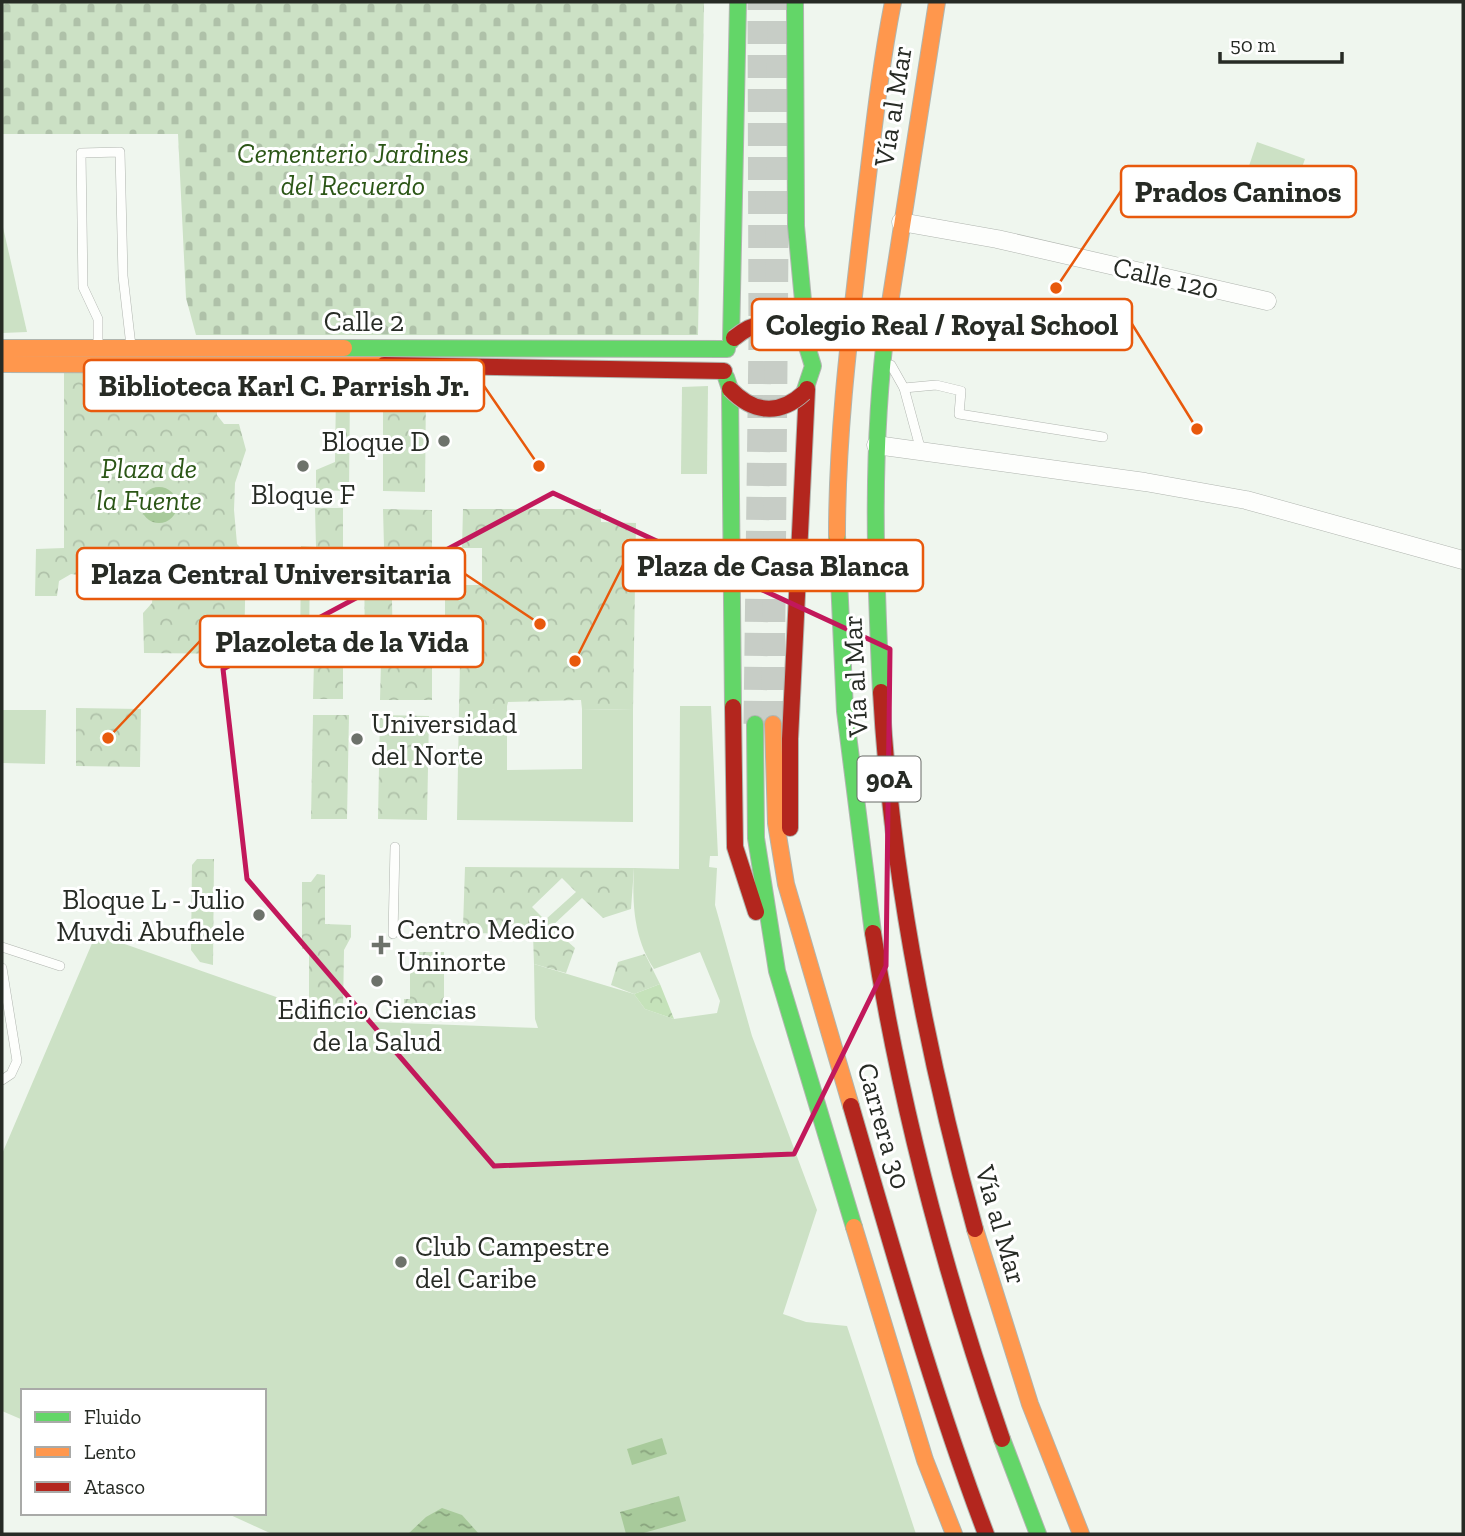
<svg xmlns="http://www.w3.org/2000/svg" width="1465" height="1536" font-family="'Zilla Slab',serif">
  <style>
    .grass { fill: #cce1c5 }
    .forest { fill: url(#forest-crowns) }
    .cemetery { fill: url(#cemetery-stones) }
    .park { fill: url(#park-crowns); fill-rule: evenodd }
    .water { fill: url(#water-ripples) }
    .lines { fill: none; stroke-linecap: round; stroke-linejoin: round }
    .secondary-tunnel { stroke: #c7cdc6; stroke-width: 23; stroke-dasharray: 23 11; stroke-linecap: butt }
    .lane-casing { stroke: #b0b5af; stroke-width: 10 }
    .street-casing { stroke: #b0b5af; stroke-width: 19 }
    .fast-casing { stroke: #b0b5af; stroke-width: 18 }
    .slow-casing { stroke: #b0b5af; stroke-width: 18 }
    .jam-casing { stroke: #b0b5af; stroke-width: 18 }
    .lane { stroke: #fdfefc; stroke-width: 9 }
    .street { stroke: #fdfefc; stroke-width: 18 }
    .fast { stroke: #63d668; stroke-width: 16 }
    .slow { stroke: #ff974d; stroke-width: 16 }
    .jam { stroke: #b3261e; stroke-width: 16 }
    .jam-bridge-casing { stroke: #b0b5af; stroke-width: 18; stroke-linecap: butt }
    .jam-bridge { stroke: #b3261e; stroke-width: 16 }
    .marked { fill: none; stroke: #c2185b; stroke-width: 5; stroke-linejoin: round }
    .poi-dot { fill: #6d726b; stroke: #fff; stroke-width: 2.5 }
    .labels { text-anchor: middle; dominant-baseline: central; stroke-width: 6; stroke-linejoin: round; paint-order: stroke }
    .shield { fill: #fff; stroke: #686b66; stroke-width: 2 }
    .shield-label { font-size: 26px; font-weight: bold; fill: #272b25 }
    .street-label { font-size: 28px; fill: #272b25; stroke: #fff }
    .park-label { font-size: 28px; font-style: italic; fill: #2b5616; stroke: #fff }
    .poi-label { font-size: 28px; fill: #272b25; stroke: #fff; text-anchor: start }
    .leader { fill: none; stroke: #e8590c; stroke-width: 2.5 }
    .callout-dot { fill: #e8590c; stroke: #fff; stroke-width: 2.5 }
    .callout { fill: #fff; stroke: #e8590c; stroke-width: 2.5 }
    .callout-label { font-size: 30px; text-anchor: middle; font-weight: bold; fill: #272b25 }
  </style>
  <defs>
    <pattern id="forest-crowns" width="20" height="18" patternUnits="userSpaceOnUse" patternTransform="scale(1.75)"><rect width="20" height="18" fill="#c5e2ba"/><path d="M2 6a3 3 0 1 1 6 0M12 15a3 3 0 1 1 6 0" fill="none" stroke="#a9c2a0"/></pattern>
    <pattern id="cemetery-stones" width="16" height="16" patternUnits="userSpaceOnUse" patternTransform="scale(1.75)"><rect width="16" height="16" fill="#cce1c5"/><path d="M2 7V4a2 2 0 0 1 4 0v3zM10 15v-3a2 2 0 0 1 4 0v3z" fill="#afc1a9"/></pattern>
    <pattern id="park-crowns" width="20" height="18" patternUnits="userSpaceOnUse" patternTransform="scale(1.75)"><rect width="20" height="18" fill="#cce1c5"/><path d="M2 6a3 3 0 1 1 6 0M12 15a3 3 0 1 1 6 0" fill="none" stroke="#afc1a9"/></pattern>
    <pattern id="water-ripples" width="26" height="14" patternUnits="userSpaceOnUse" patternTransform="scale(1.75)"><rect width="26" height="14" fill="#a8ca9b"/><path d="M2 4q2-2 4 0t4 0M15 11q2-2 4 0t4 0" fill="none" stroke="#89a47e"/></pattern>
  </defs>
  <rect width="100%" height="100%" fill="#eff6ee"/>
  <g class="grass">
    <path d="M1257,142L1305,159L1293,192L1246,175Z"/>
    <path d="M2,223L27,332L2,333Z"/>
    <path d="M708,386L707,474H681L682,387Z"/>
    <path d="M500,706H507V770L582,769V709L633,710V822L457,820L459,710H492Z"/>
    <path d="M680,706H711L718,856H710L709,867L717,868L715,905L752,1036L817,1210L783,1314L806,1322L847,1326L916,1534H272L226,1513H264V1391H23V1420L2,1411V1154L96,934L345,1021L538,1028L535,1019L534,964L634,994L645,1009L674,1019L717,1013L720,1001L700,952L654,969C634,938 632,905 634,868L679,869Z"/>
    <path d="M2,710H46L45,764L2,763Z"/>
  </g>
  <path class="forest" d="M660,984L674,1019L645,1009L634,994Z"/>
  <path class="cemetery" d="M2,2H704L698,335H196L186,298L178,134H2Z"/>
  <g class="park">
    <path d="M64,369L94,370L124,385L179,387L217,384V415L224,424H239L246,450L235,483L234,510L237,544L246,553L244,654L144,653L143,613L152,603L153,588C142,567 133,580 120,576C114,575 110,571 103,570L86,576L71,574L59,581L57,596H35L36,549L64,548Z"/>
    <path d="M383,389L426,391L425,492L383,491Z"/>
    <path d="M336,390H350L349,491L316,490V470L335,462Z"/>
    <path d="M315,508H343V547H351V553H310L309,648L350,649L351,662H343V699H313L314,662L300,661L301,546L316,547Z"/>
    <path d="M383,509L432,510V553L391,552L393,651L432,652V700H380L381,662L365,661L364,548L384,547Z"/>
    <path d="M463,509H601V522L636,523L633,710L582,709L581,700L508,702L507,706L492,710H459L460,663H445V585H482V548H462Z"/>
    <path d="M76,708L141,709L140,767L76,766Z"/>
    <path d="M313,715H349L347,819H311Z"/>
    <path d="M380,715L429,716L427,820L378,819Z"/>
    <path d="M197,859H214L213,965L200,962L191,950L192,865Z"/>
    <path d="M465,867L634,868L631,909L603,918L582,898L551,927L575,948L566,973L534,964L533,934L469,933L463,927ZM562,878L576,892L545,920L532,907Z"/>
    <path d="M317,874L325,875V924L351,925V937L344,950L343,1012L309,1001V949H302V882H311Z"/>
    <path d="M410,952H444V1016L404,1015V999H410Z"/>
    <path d="M645,954L660,984L634,994L611,985L618,962Z"/>
  </g>
  <g class="water">
    <circle cx="159" cy="505" r="18"/>
    <path d="M662,1438L667,1454L632,1465L627,1449Z"/>
    <path d="M679,1496L686,1521L640,1534H626L620,1512Z"/>
    <path d="M442,1508L462,1515L479,1534H408L426,1517Z"/>
  </g>
  <g class="lines">
    <g class="secondary-tunnel">
      <path d="M755,724L760,338L759,2"/>
      <path d="M773,724L779,2"/>
    </g>
    <g class="lane-casing">
      <g id="lane">
        <path d="M98,346V319L83,287L81,153L120,152L123,276L131,346"/>
        <path d="M891,365L904,388L921,451"/>
        <path d="M110,369C129,386 184,386 204,369"/>
        <path d="M904,388L936,385L961,391L959,414L1103,437"/>
        <path d="M393,934L395,847"/>
        <path d="M2,947L60,966"/>
        <path d="M2,968L17,1061L11,1074L2,1080"/>
      </g>
    </g>
    <g class="street-casing">
      <g id="street">
        <path d="M901,222L997,239L1267,301"/>
        <path d="M876,445L1145,482L1246,500L1463,560"/>
      </g>
    </g>
    <g class="fast-casing">
      <g id="fast">
        <path d="M795,2L796,226L807,343"/>
        <path d="M731,341L738,2"/>
        <path d="M344,348L727,349"/>
        <path d="M726,377L730,389L733,707"/>
        <path d="M804,393L813,366L805,340"/>
        <path d="M837,535L845,711L873,933"/>
        <path d="M881,692C875,568 871,445 887,322"/>
        <path d="M755,724L756,838L777,971L854,1227"/>
        <path d="M1002,1439L1038,1534"/>
      </g>
    </g>
    <g class="slow-casing">
      <g id="slow">
        <path d="M887,322L937,2"/>
        <path d="M2,348H344"/>
        <path d="M2,364L384,365"/>
        <path d="M837,535C837,428 851,323 863,217C872,145 879,73 893,2"/>
        <path d="M773,724L776,823L786,884L851,1106"/>
        <path d="M854,1227L925,1460L954,1534"/>
        <path d="M975,1229L1030,1404L1081,1534"/>
      </g>
    </g>
    <g class="jam-casing">
      <g id="jam">
        <path d="M384,365L724,371"/>
        <path d="M881,692C891,874 927,1054 975,1229"/>
        <path d="M733,707L735,847L756,912"/>
        <path d="M790,828V739L807,389"/>
        <path d="M873,933C900,1105 945,1274 1002,1439"/>
        <path d="M851,1106C893,1250 933,1394 986,1534"/>
      </g>
    </g>
    <use href="#lane" class="lane"/>
    <use href="#street" class="street"/>
    <use href="#fast" class="fast"/>
    <use href="#slow" class="slow"/>
    <use href="#jam" class="jam"/>
    <g class="jam-bridge-casing">
      <g id="jam-bridge">
        <path d="M734,338C758,318 782,319 805,340"/>
        <path d="M730,389C753,413 779,416 804,393"/>
      </g>
    </g>
    <use href="#jam-bridge" class="jam-bridge"/>
  </g>
  <path class="marked" d="M553,493L890,649L886,966L794,1154L494,1166L247,879L223,669Z"/>
  <g class="poi-dot">
    <circle cx="444" cy="441" r="7"/>
    <circle cx="303" cy="466" r="7"/>
    <circle cx="357" cy="739" r="7"/>
    <circle cx="259" cy="915" r="7"/>
    <path d="M377.5 934.5h7v7h7v7h-7v7h-7v-7h-7v-7h7z"/>
    <circle cx="377" cy="981" r="7"/>
    <circle cx="401" cy="1262" r="7"/>
  </g>
  <g class="labels">
    <rect class="shield" x="857.5" y="756.5" width="63" height="45" rx="5"/>
    <g class="shield-label">
      <text x="889" y="779">90A</text>
    </g>
    <g class="street-label">
      <text transform="translate(893 106) rotate(-81)">Vía al Mar</text>
      <text transform="translate(1166 278) rotate(13)">Calle 120</text>
      <text x="364" y="321">Calle 2</text>
      <text transform="translate(855 676) rotate(-93)">Vía al Mar</text>
      <text transform="translate(884 1126) rotate(74)">Carrera 30</text>
      <text transform="translate(1001 1225) rotate(74)">Vía al Mar</text>
    </g>
    <g class="park-label">
      <text x="353" y="153">Cementerio Jardines<tspan x="353" dy="32">del Recuerdo</tspan></text>
      <text x="149" y="468">Plaza de<tspan x="149" dy="32">la Fuente</tspan></text>
    </g>
    <g class="poi-label">
      <text x="430" y="441" text-anchor="end">Bloque D</text>
      <text x="303" y="494" text-anchor="middle">Bloque F</text>
      <text x="371" y="723">Universidad<tspan x="371" dy="32">del Norte</tspan></text>
      <text x="245" y="899" text-anchor="end">Bloque L - Julio<tspan x="245" dy="32">Muvdi Abufhele</tspan></text>
      <text x="397" y="929">Centro Medico<tspan x="397" dy="32">Uninorte</tspan></text>
      <text x="377" y="1009" text-anchor="middle">Edificio Ciencias<tspan x="377" dy="32">de la Salud</tspan></text>
      <text x="415" y="1246">Club Campestre<tspan x="415" dy="32">del Caribe</tspan></text>
    </g>
  </g>
  <path class="leader" d="M1056 288L1121 191M1197 429L1132 324M539 466L484 386M575 661L623 565M540 624L465 574M108 738L200 641"/>
  <g class="callout-dot">
    <circle cx="1056" cy="288" r="7"/>
    <circle cx="1197" cy="429" r="7"/>
    <circle cx="539" cy="466" r="7"/>
    <circle cx="575" cy="661" r="7"/>
    <circle cx="540" cy="624" r="7"/>
    <circle cx="108" cy="738" r="7"/>
  </g>
  <g class="callout">
    <rect x="1121" y="166" width="235" height="51" rx="7"/>
    <rect x="752" y="299" width="380" height="51" rx="7"/>
    <rect x="84" y="360" width="400" height="51" rx="7"/>
    <rect x="623" y="540" width="300" height="51" rx="7"/>
    <rect x="77" y="548" width="388" height="51" rx="7"/>
    <rect x="200" y="616" width="283" height="51" rx="7"/>
  </g>
  <g class="callout-label">
    <text x="1238" y="202">Prados Caninos</text>
    <text x="942" y="335">Colegio Real / Royal School</text>
    <text x="284" y="396">Biblioteca Karl C. Parrish Jr.</text>
    <text x="773" y="576">Plaza de Casa Blanca</text>
    <text x="271" y="584">Plaza Central Universitaria</text>
    <text x="342" y="652">Plazoleta de la Vida</text>
  </g>
  <rect width="1465" height="1536" fill="none" stroke="#272b25" stroke-width="7"/>
  <rect x="21" y="1389" width="245" height="126" fill="#ffffff" stroke="#a9aaa8" stroke-width="2"/>
  <rect x="35" y="1412" width="35" height="10" fill="#63d668" stroke="#a9aaa8" stroke-width="2"/>
  <text x="84" y="1424" font-size="21" fill="#272b25">Fluido</text>
  <rect x="35" y="1447" width="35" height="10" fill="#ff974d" stroke="#a9aaa8" stroke-width="2"/>
  <text x="84" y="1459" font-size="21" fill="#272b25">Lento</text>
  <rect x="35" y="1482" width="35" height="10" fill="#b3261e" stroke="#a9aaa8" stroke-width="2"/>
  <text x="84" y="1494" font-size="21" fill="#272b25">Atasco</text>
  <path d="M1220 52v10h122v-10" fill="none" stroke="#272b25" stroke-width="3.5"/>
  <text x="1230" y="52" font-size="21" fill="#272b25" stroke="#ffffff" stroke-width="5" paint-order="stroke">50 m</text>
</svg>
